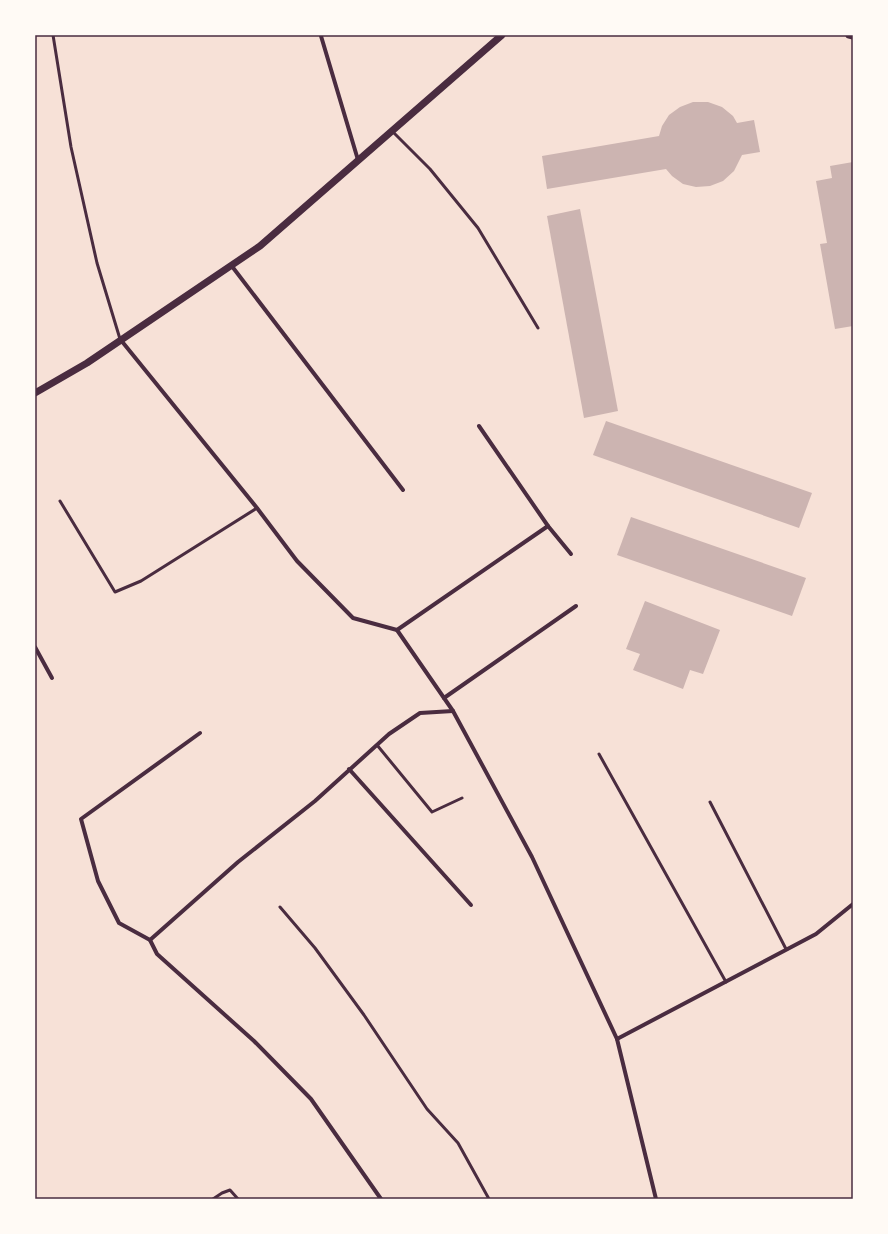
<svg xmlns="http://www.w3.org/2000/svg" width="888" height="1234" font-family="'IBM Plex Serif',serif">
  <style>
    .building { fill: #ccb4b1 }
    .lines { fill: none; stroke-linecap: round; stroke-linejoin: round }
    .service { stroke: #4a2c40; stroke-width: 3 }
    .minor { stroke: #4a2c40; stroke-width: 4 }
    .tertiary { stroke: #4a2c40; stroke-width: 7 }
    .neatline { fill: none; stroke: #4a2c40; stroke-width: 1.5 }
  </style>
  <rect width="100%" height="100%" fill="#f7e1d7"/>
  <g class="building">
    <path d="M693,102H708L722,107L733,116L737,123L754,120L760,152L742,155L734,171L723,181L710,186L696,187L683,184L672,176L666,169L547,189L542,156L659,136L662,126L669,115L680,107Z"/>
    <path d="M853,162V326L835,329L820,244L827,243L816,181L832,178L830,166Z"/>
    <path d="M580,209L618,411L584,418L547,216Z"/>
    <path d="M606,421L812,493L799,528L593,455Z"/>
    <path d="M631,517L806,578L792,616L617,555Z"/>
    <path d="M645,601L720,630L703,674L690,670L683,689L633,670L640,654L626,649Z"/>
  </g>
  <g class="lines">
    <g class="service">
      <path d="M53,35L71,147L97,263L120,339"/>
      <path d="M392,131L430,169L478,228L538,328"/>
      <path d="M60,501L115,592L141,581L257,508"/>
      <path d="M377,745L432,812L462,798"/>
      <path d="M599,754L726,982"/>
      <path d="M710,802L786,949"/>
      <path d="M280,907L315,948L364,1015L427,1109L458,1143L489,1199"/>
      <path d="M213,1199L222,1193L230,1190L238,1199"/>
    </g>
    <g class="minor">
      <path d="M321,36L358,160"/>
      <path d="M231,265L403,490"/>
      <path d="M120,339L257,508L297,561L353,618L397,630L453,711L532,857L617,1039L656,1199"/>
      <path d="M548,526L571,554"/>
      <path d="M397,630L548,526L479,426"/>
      <path d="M35,647L52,678"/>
      <path d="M444,698L576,606"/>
      <path d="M200,733L81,819L98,881L119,923L150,940L157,954L254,1041L311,1099L381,1199"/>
      <path d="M349,769L471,905"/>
      <path d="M150,940L238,862L315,801L389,734L420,713L453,711"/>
      <path d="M617,1039L816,934L853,904"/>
    </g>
    <g class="tertiary">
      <path d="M849,35L853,36"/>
      <path d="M35,393L87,363L260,246L502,35"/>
    </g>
  </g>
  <rect width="888" height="1234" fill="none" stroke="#fffaf5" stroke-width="72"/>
  <rect x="36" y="36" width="816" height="1162" class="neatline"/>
</svg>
